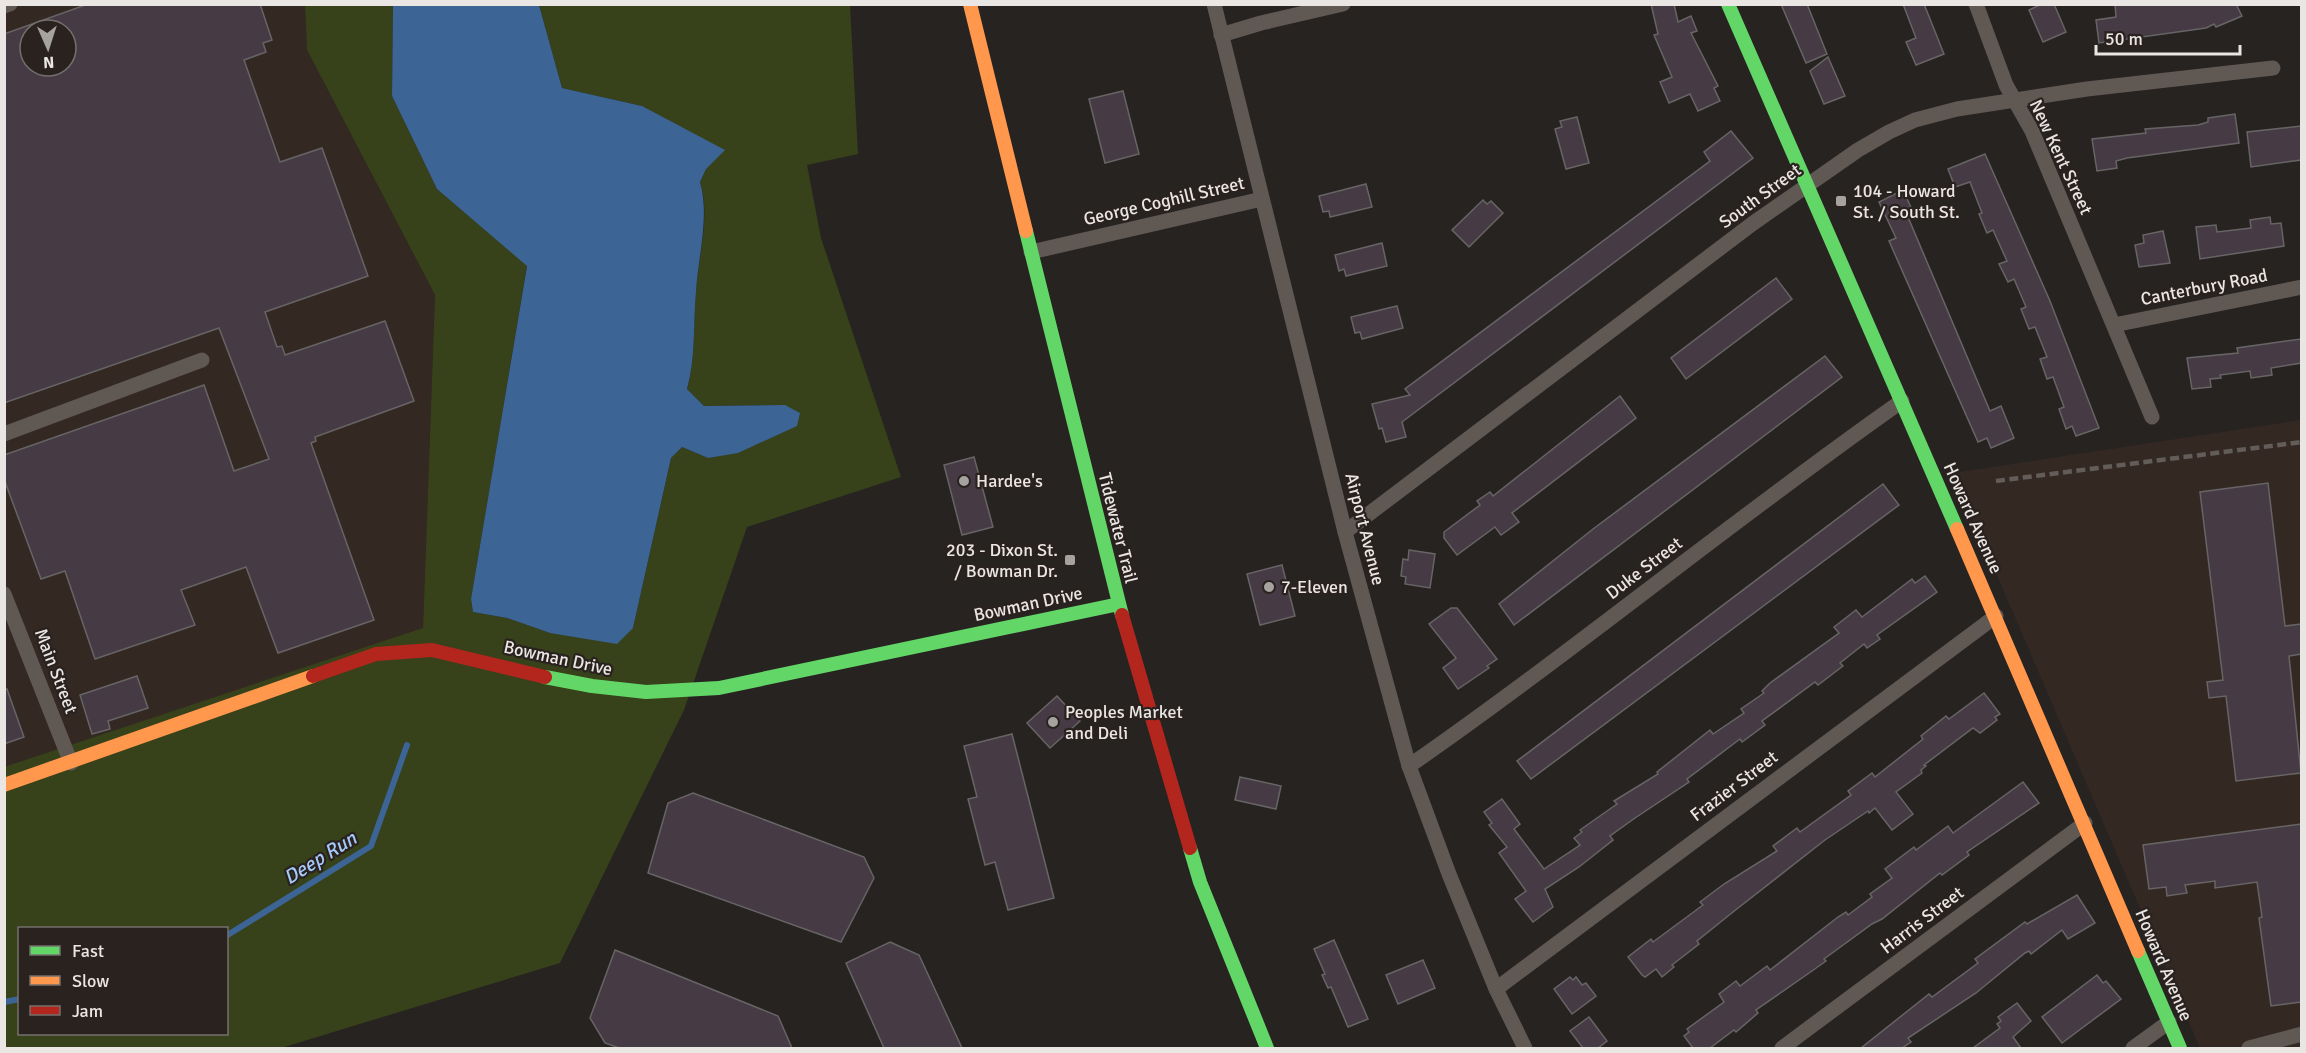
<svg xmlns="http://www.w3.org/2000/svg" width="2306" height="1053" font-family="Signika,sans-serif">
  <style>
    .built { fill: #342823; fill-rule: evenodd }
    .green { fill: #37411a; fill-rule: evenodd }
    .water { fill: #3c6495 }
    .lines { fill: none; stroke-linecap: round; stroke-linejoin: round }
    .stream { stroke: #3c6495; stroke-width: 6 }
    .building { fill: #463b44; stroke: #676465; stroke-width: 1.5; fill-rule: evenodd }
    .street { stroke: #605853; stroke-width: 15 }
    .fast { stroke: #63d668; stroke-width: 14 }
    .slow { stroke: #ff974d; stroke-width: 14 }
    .jam { stroke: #b3261e; stroke-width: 14 }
    .rail { stroke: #625d59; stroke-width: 4.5; stroke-dasharray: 9 4.5; stroke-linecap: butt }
    .poi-dot { fill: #a6a29f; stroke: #29221f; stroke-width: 2 }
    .labels { text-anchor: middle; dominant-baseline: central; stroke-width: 4.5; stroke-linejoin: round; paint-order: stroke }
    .street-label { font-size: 18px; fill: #eae6e3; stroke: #29221f }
    .poi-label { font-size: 18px; fill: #eae6e3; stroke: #29221f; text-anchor: start }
    .water-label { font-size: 20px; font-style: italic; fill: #a4c9f8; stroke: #29221f }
  </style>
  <rect width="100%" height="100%" fill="#272321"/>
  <g class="built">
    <path d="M4,5H305L307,50L435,295L423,628L4,829ZM30,30H66V66H30Z"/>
    <path d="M2301,420V1048H2200L1953,473Z"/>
  </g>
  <path class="green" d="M305,5H393L392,96L437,189L527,265L471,599L473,612L507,618L550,633L633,628L671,458L682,447L708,458L785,405L704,406L687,389C696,357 693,325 696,292C698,256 711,217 700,182L706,169L642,106L562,88L539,5H850L858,154L807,165L821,238L901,477L747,527L684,710L560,963L281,1048H5L4,767L423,628L435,295L307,50ZM20,928H226V1034H20Z"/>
  <path class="water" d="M393,5H539L562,88L642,106L725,150L706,169L700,182C710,217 698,256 696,292C693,325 696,357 687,389L704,406L785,405L800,413L797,426L738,453L708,458L682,447L671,458L633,628L617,644L550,633L507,618L473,612L471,599L527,266L437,189L392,96Z"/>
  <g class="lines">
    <g class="stream">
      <path d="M226,936L371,846L407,745"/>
      <path d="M4,1002L20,999"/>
    </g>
  </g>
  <g class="building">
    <path d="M88,4H260L272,40L263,43L266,52L244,60L280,162L322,148L368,276L265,312L277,347L282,346L285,355L385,321L414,401L315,437L316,441L311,443L374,620L278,653L246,567L181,590L195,625L95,659L65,571L41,579L4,479V455L204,385L234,471L269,459L219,328L4,403V34ZM30,30H66V66H30Z"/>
    <path d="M1651,4H1674L1678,22L1691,16L1697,31L1691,33L1718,86L1714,88L1720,101L1698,111L1690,94L1669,103L1660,82L1672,77L1654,35L1658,34Z"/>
    <path d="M1781,4H1807L1827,54L1806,63Z"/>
    <path d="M1903,4H1924L1944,54L1916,65L1906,42L1916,38Z"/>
    <path d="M2042,4H2054L2066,32L2043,42L2029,10Z"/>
    <path d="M2115,4H2236L2242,16L2216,27L2214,24L2206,28L2099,43L2096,20L2116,17Z"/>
    <path d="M1828,57L1845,96L1824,104L1810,71Z"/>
    <path d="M1123,91L1139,154L1105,163L1089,99Z"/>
    <path d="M2235,114L2239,143L2127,158L2116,161L2117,168L2097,171L2092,139L2146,133L2145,129L2198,125L2208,122V118Z"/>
    <path d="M1577,117L1589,163L1566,169L1555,129L1562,127L1560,121Z"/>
    <path d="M2301,126V160L2251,167L2247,132Z"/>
    <path d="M1731,131L1753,158L1402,422L1406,437L1386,442L1382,428L1379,429L1372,404L1410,395L1405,389L1710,161L1704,152Z"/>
    <path d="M1985,154L2050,301L2099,428L2076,436L2072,426L2066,429L2059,409L2064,407L2053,377L2047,379L2040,359L2047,357L2035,327L2029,329L2021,309L2026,307L2014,279L2008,282L1999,264L2007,261L1993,230L1987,233L1979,214L1982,213L1970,182L1955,187L1948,169Z"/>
    <path d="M1366,184L1372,207L1330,217L1329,211L1323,212L1319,196Z"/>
    <path d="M1903,190L1914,214L1908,217L1990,411L2001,406L2014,438L1991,448L1987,438L1978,442L1889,241L1896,238L1879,202Z"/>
    <path d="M1483,200L1487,204L1491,201L1503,213L1469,247L1452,230Z"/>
    <path d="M2270,217L2271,224L2281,223L2284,246L2200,259L2196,227L2216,225L2217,232L2251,228L2250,220Z"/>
    <path d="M2163,231L2170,263L2139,267L2135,245L2144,243L2143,235Z"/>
    <path d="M1382,243L1387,266L1346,276L1344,269L1339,271L1335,255Z"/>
    <path d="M1776,278L1792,299L1686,379L1671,358Z"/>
    <path d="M1397,306L1403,328L1362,339L1360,332L1355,333L1351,317Z"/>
    <path d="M2301,339V363L2271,368L2272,375L2251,378L2250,371L2220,375L2221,378L2210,379L2211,387L2192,389L2187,358L2238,353L2237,348Z"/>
    <path d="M1825,356L1842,377L1514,625L1499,604L1593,529Z"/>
    <path d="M1620,396L1636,418L1512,513L1519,522L1501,535L1495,527L1457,555L1444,538V532L1480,505L1477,501L1490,492L1493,496Z"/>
    <path d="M974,457L993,527L962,535L944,465Z"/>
    <path d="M2268,483L2285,626L2301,624V654L2289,656L2301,773L2236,781L2226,696L2209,698L2207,682L2223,680L2200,492Z"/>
    <path d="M1883,484L1899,505L1531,779L1517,761Z"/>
    <path d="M1409,550L1435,554L1430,588L1405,584L1406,577L1401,576L1403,559L1408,560Z"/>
    <path d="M1282,565L1295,616L1260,625L1247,574Z"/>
    <path d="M1925,576L1937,592L1877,635L1880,639L1867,648L1864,644L1840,663L1843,666L1818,685L1815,682L1762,721L1765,725L1742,742L1740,739L1687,779L1689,782L1635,818L1610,836L1613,840L1579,867L1545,889L1553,907L1533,922L1515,899L1526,891L1499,853L1507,847L1489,825L1492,823L1484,812L1502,799L1520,824L1514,829L1544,869L1580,845L1574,838L1582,832L1580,830L1617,804L1614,801L1658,774L1657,772L1710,730L1713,734L1744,713L1741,709L1764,693L1762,691L1770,683L1839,633L1834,627L1856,610L1862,617L1912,579L1915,583Z"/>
    <path d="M1451,608H1457L1497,659L1487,666L1489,668L1458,689L1443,668L1456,658L1429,624Z"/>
    <path d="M137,676L148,708L108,721L110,729L92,734L80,695Z"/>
    <path d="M4,689H7L24,737L4,744Z"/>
    <path d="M1984,693L2000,714L1995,717L1997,720L1980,733L1973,728L1924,765L1926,766L1921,770L1922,773L1896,792L1913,814L1892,830L1875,808L1869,813L1868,811L1825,840L1733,912L1697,941L1699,944L1672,965L1674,967L1662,977L1656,969L1645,977L1642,975L1628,957L1651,939L1653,942L1703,905L1700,902L1724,884L1777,851L1773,846L1797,828L1800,832L1851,795L1848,791L1872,773L1875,777L1923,739L1921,736L1946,716L1949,719Z"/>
    <path d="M1057,696L1080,721L1050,748L1027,723Z"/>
    <path d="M1012,734L1054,898L1008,910L995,862L985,865L968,799L977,797L964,746Z"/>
    <path d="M1240,777L1281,786L1276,809L1235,800Z"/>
    <path d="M2023,782L2039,803L1967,852L1969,855L1942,875L1940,873L1882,919L1872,924L1824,959L1826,961L1812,971L1756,1010L1758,1013L1736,1032L1734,1030L1710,1048H1693L1684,1036L1689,1032L1687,1029L1724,1002L1719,994L1736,981L1740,986L1767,966L1770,970L1838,917L1846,912L1848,915L1872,897L1870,894L1892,878L1885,869L1914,847L1916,850L1948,826L1953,833Z"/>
    <path d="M693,793L864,857L874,878L841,942L648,873L668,803Z"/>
    <path d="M2301,824V1002L2271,1006L2259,918L2262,917L2257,882L2215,888V881L2185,885L2187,893L2167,896L2166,887L2149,889L2143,845Z"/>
    <path d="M2077,895L2095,923L2068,939L2062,930L2031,954L2029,951L2025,953L1976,993L1908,1038L1911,1042L1902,1048H1861L1929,994L1932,997L1978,963L1975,959L2025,922L2027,924Z"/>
    <path d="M1334,940L1368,1019L1348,1027L1331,987L1328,988L1322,975L1325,974L1314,949Z"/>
    <path d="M890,942L919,955L962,1048H884L846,963Z"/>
    <path d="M615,950L778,1016L792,1048H619L605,1043L590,1018Z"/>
    <path d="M1423,960L1435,988L1398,1004L1386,975Z"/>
    <path d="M2097,975L2103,983L2106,981L2121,999L2062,1043L2042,1017Z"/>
    <path d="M1570,977L1573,980L1576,977L1582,985L1586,983L1596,996L1572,1014L1554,989Z"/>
    <path d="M2017,1003L2031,1021L2013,1037L2021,1048H1973L2000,1028L1997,1024L2001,1021L1998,1017Z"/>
    <path d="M1589,1017L1607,1041L1598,1048H1583L1570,1031Z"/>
  </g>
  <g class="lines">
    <g class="street">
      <path d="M1214,4L1345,532L1409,766L1449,874L1496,989L1525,1048"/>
      <path d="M1976,4L2006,85L2032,131L2152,417"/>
      <path d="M4,6L10,4"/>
      <path d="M1221,35L1261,23L1343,4"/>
      <path d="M1031,252L1262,199"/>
      <path d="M2114,325L2302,287"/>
      <path d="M4,434L202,360"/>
      <path d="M1345,532L1752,224L1858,150L1889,132L1915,120L1957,109L2087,89L2273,68"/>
      <path d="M4,594L71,763"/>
      <path d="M1409,766C1577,649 1735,518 1902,401"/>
      <path d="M1496,989L1996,616"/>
      <path d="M1782,1048L2085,823"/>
      <path d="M2133,1048L2169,1022"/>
      <path d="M2249,1048L2302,1034"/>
    </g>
    <g class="fast">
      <path d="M1728,4L1957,529"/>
      <path d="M1026,231L1122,615"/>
      <path d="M545,677L592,686L646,692L719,688L1119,604"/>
      <path d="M1190,848L1200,882L1267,1048"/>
      <path d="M2138,951L2180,1048"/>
    </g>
    <g class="slow">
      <path d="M970,4L1026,231"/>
      <path d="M1957,529L2138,951"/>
      <path d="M4,785L313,676"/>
    </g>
    <g class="jam">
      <path d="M1122,615L1190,848"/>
      <path d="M313,676L376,654L432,650L545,677"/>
    </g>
    <path class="rail" d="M1996,481L2302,442"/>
  </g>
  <g class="poi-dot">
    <rect x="1835" y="195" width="12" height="12" rx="3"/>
    <circle cx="964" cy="481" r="6"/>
    <rect x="1064" y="554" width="12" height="12" rx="3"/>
    <circle cx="1269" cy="587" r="6"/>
    <circle cx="1053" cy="722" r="6"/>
  </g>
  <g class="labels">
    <g class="street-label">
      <text transform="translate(2061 157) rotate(65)">New Kent Street</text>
      <text transform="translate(1760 196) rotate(-36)">South Street</text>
      <text transform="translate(1164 201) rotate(-13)">George Coghill Street</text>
      <text transform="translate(2204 287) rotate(-11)">Canterbury Road</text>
      <text transform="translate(1973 518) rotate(66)">Howard Avenue</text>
      <text transform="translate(1118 528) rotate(76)">Tidewater Trail</text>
      <text transform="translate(1365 529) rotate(76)">Airport Avenue</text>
      <text transform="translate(1644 568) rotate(-37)">Duke Street</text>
      <text transform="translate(1028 604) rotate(-12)">Bowman Drive</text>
      <text transform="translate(558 658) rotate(12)">Bowman Drive</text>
      <text transform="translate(56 671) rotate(69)">Main Street</text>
      <text transform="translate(1734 786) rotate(-37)">Frazier Street</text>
      <text transform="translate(1922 920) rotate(-37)">Harris Street</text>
      <text transform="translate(2164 965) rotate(67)">Howard Avenue</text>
    </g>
    <g class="poi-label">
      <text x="1853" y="191">104 - Howard<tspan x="1853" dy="21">St. / South St.</tspan></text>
      <text x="976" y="481">Hardee's</text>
      <text x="1058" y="550" text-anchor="end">203 - Dixon St.<tspan x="1058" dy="21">/ Bowman Dr.</tspan></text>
      <text x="1281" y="587">7-Eleven</text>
      <text x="1065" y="712">Peoples Market<tspan x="1065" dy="21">and Deli</tspan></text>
    </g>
    <g class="water-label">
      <text transform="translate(320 858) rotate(-32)">Deep Run</text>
    </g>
  </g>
  <rect width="2306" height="1053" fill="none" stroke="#eae6e3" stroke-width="12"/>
  <rect x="18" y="927" width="210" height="108" fill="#29221f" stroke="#76706d" stroke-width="1.5"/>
  <rect x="30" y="946" width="30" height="9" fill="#63d668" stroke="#76706d" stroke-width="1.5"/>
  <text x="72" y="957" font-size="18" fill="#eae6e3">Fast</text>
  <rect x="30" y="976" width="30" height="9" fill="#ff974d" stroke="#76706d" stroke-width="1.5"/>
  <text x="72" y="987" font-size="18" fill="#eae6e3">Slow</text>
  <rect x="30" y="1006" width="30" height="9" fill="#b3261e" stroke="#76706d" stroke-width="1.5"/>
  <text x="72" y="1017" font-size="18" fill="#eae6e3">Jam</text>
  <g transform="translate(48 48) rotate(177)"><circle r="28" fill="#29221f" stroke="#76706d" stroke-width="1.5"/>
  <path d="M0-4.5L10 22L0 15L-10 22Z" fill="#a6a29f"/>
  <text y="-9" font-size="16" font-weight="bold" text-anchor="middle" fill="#eae6e3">N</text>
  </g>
  <path d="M2096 45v9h144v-9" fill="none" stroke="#eae6e3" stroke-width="3"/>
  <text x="2105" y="45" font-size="18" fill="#eae6e3" stroke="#29221f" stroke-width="4.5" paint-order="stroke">50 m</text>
</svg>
